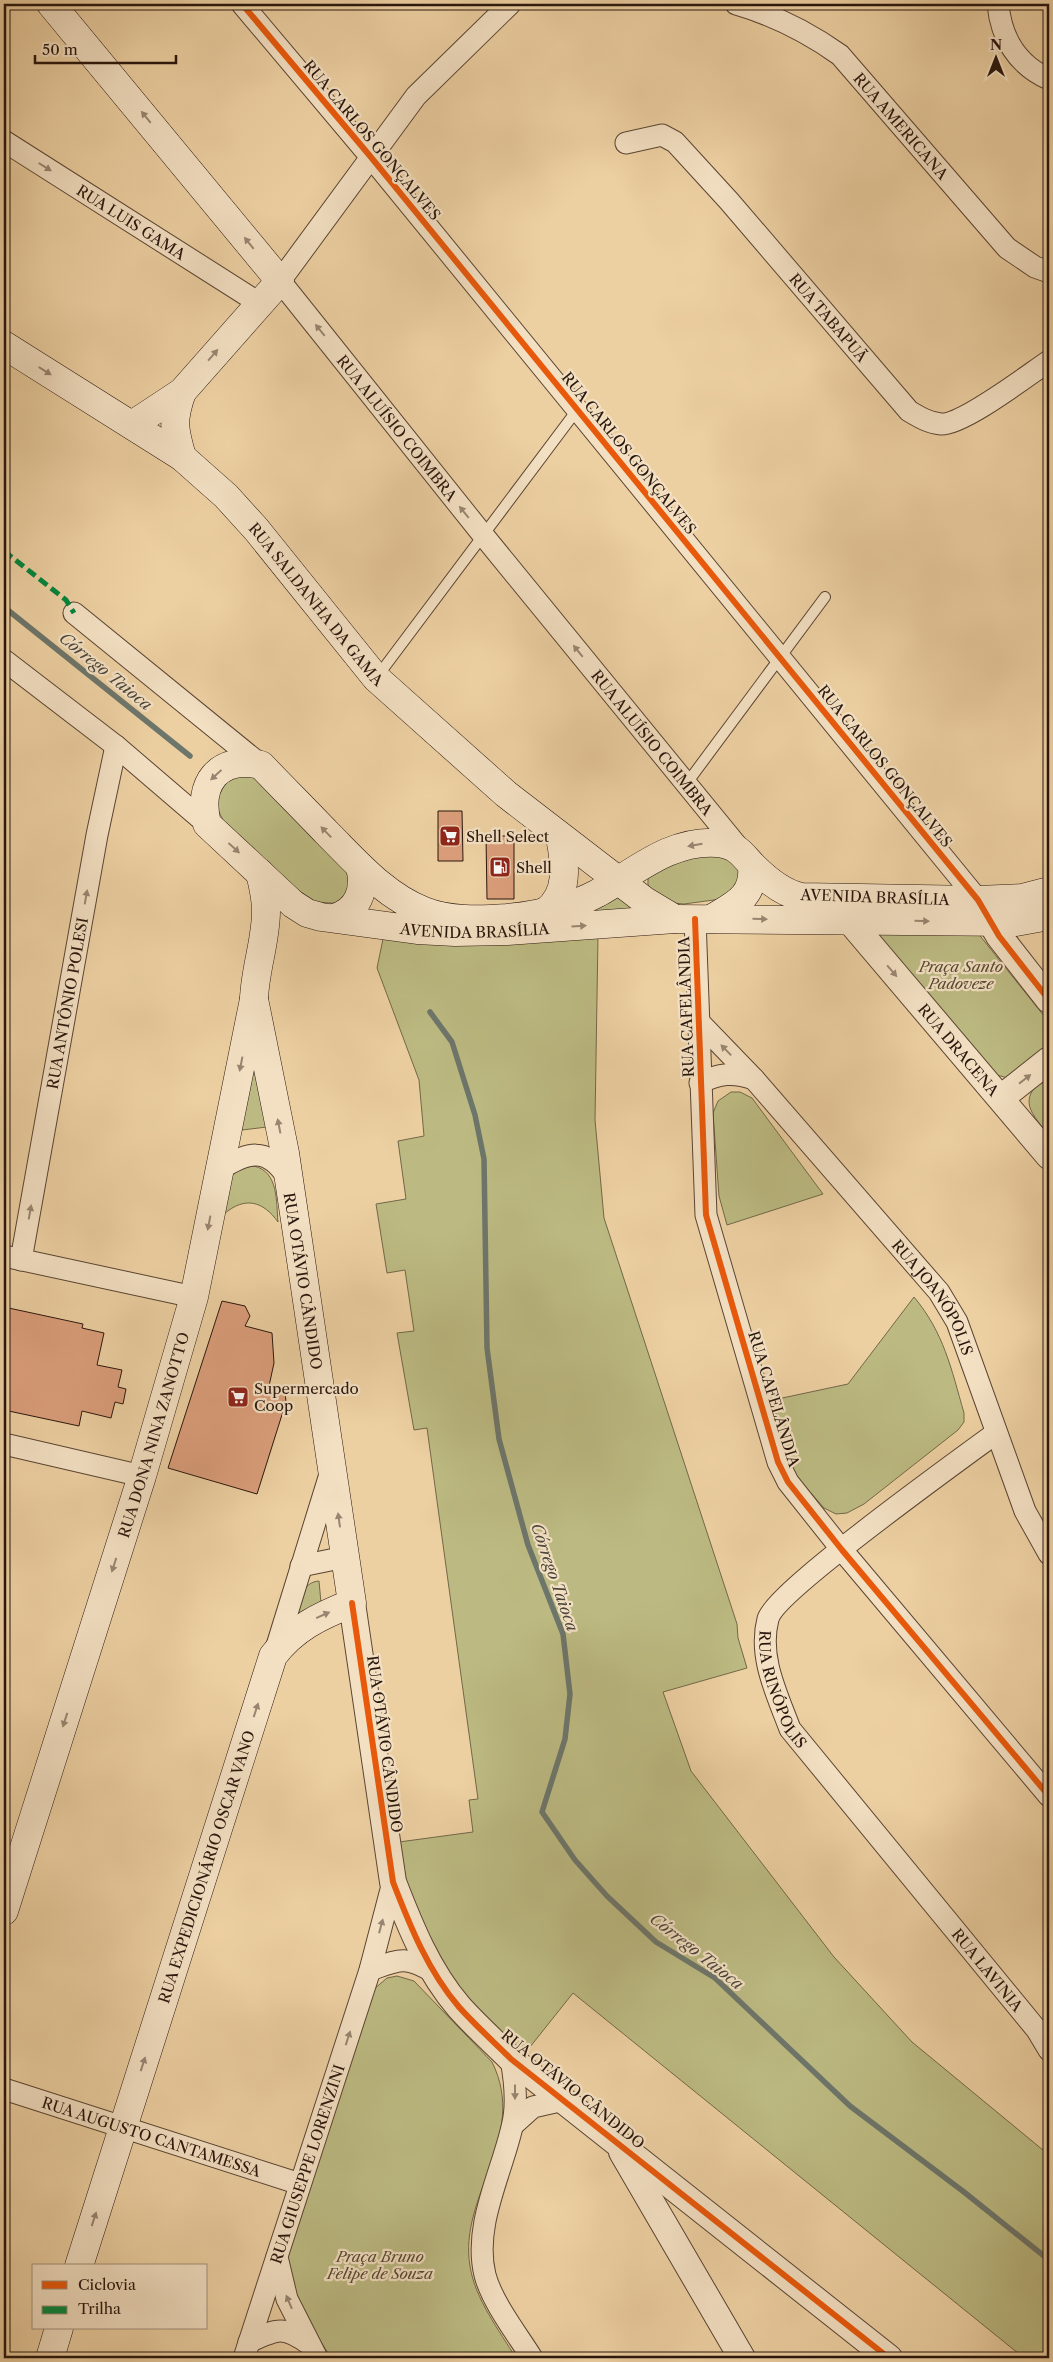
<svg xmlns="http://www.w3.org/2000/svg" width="1053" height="2362" font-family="'Libre Caslon Text',serif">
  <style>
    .green { fill: #bcba82; stroke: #726848 }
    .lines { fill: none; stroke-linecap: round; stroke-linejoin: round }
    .stream { stroke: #6d766b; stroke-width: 5.5 }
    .building { fill: #db9e7b; stroke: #29160d }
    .service-casing { stroke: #5a4432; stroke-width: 12 }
    .minor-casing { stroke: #5a4432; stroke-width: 23 }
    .tertiary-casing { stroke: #5a4432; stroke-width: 28 }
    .secondary-casing { stroke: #29160d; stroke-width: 29 }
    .service { stroke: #f3e0c3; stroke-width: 10 }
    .minor { stroke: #f3e0c3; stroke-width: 21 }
    .tertiary { stroke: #f3e0c3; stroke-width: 26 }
    .secondary { stroke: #f3e0c3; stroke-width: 28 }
    .quiet { stroke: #00873e; stroke-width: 5; stroke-dasharray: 10 5; stroke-linecap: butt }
    .cycleway-casing { stroke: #f3e0c3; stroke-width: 9 }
    .cycleway { stroke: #e8590c; stroke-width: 6 }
    .oneway { fill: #988571 }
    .labels { text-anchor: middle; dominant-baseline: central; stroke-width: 4.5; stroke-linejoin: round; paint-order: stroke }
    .street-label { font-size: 15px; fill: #29160d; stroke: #f3e0c3 }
    .poi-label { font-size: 15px; fill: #29160d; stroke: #f3e0c3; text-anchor: start }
    .park-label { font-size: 15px; font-style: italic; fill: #554730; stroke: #f3e0c3 }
    .water-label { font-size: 16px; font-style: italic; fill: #4b463c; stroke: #f3e0c3 }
  </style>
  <rect width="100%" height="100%" fill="#edd0a2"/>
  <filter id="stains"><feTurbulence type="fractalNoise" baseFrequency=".004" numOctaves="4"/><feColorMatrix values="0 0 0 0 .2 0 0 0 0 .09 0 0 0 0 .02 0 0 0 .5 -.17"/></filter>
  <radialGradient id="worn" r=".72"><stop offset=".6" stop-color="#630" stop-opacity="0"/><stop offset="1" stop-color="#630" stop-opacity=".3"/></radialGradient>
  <g class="green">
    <path d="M240,773L253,774L355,875L344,904L316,902L298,890L226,826L216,806C220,789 224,782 240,773Z"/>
    <path d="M709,848L740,867L741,883L721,899L684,904L673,903L648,887V876Z"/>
    <path d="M612,891L644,909L562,913Z"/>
    <path d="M875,932H977L1048,1021L1049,1044L1008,1078L993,1074Z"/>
    <path d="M598,936L595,1120L604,1218L737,1624L738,1638L747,1668L663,1692L691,1771L834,1957L912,2042L1049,2155V2358H1024L573,1993L522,2057L447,1976L407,1885L399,1842L473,1832L469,1800L478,1799L427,1428L414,1430L397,1333L414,1331L405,1270L387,1273L376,1204L406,1199L398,1141L424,1136L419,1080L377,968L383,939Z"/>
    <path d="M251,1040L267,1127L234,1131Z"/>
    <path d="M1049,1073V1135C1026,1108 1019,1098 1049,1073Z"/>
    <path d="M731,1092H740L752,1098L823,1194L727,1225L719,1196L713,1113L718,1101Z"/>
    <path d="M254,1166C279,1172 276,1202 278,1222C263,1201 245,1196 224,1214L228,1180L234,1169Z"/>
    <path d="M914,1297C944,1333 951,1368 964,1413V1422L958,1430L864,1504L847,1513L836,1514L824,1508L795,1475L788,1459L773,1400L848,1384Z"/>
    <path d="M319,1581L321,1603L298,1615L295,1611C300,1599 303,1582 319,1581Z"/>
    <path d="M397,1976L414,1981L492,2062C529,2136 458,2196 470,2266C475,2299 499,2330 516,2358H331C312,2326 283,2291 289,2251L373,1990L387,1978Z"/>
  </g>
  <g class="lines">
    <g class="stream">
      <path d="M4,607L190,756"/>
      <path d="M430,1012L452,1042L475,1115L484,1159L487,1348L499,1439L528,1545L563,1634L570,1694L565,1739L542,1812L575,1860L607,1896L656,1942L715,1978L850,2106L964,2192L1049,2260"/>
    </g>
  </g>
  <g class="building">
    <path d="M438,811H462L463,861H438Z"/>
    <path d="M486,836H514V899H487Z"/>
    <path d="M222,1301L245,1306L250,1316L245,1326L272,1333L274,1363L269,1386L285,1392L286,1402L257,1494L168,1468Z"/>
    <path d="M4,1307L83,1324L82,1328L104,1333L97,1365L122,1370L118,1387L126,1389L123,1404L115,1402L111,1418L82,1411L79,1426L4,1410Z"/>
  </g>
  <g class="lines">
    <g class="service-casing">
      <g id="service">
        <path d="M377,677L577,410"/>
        <path d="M687,783L825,597"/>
      </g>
    </g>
    <g class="minor-casing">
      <g id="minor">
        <path d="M242,4L370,156L978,900"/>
        <path id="s1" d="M510,4L416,96L280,281L483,535L742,852"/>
        <path id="s2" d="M736,4C774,15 809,33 840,55L1007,248L1035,267L1049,272"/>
        <path d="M998,4C1001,37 1017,65 1049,79"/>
        <path id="s3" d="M4,141L259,303"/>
        <path id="s4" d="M626,143L662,135L675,142L729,201L909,411C919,417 929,423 941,424C963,425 1028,375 1049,361"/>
        <path d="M74,613L261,765"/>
        <path d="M4,660L116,746L207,824"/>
        <path d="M695,919L706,1215L778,1462L788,1482L842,1550L1049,1796"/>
        <path id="s5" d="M698,1021L754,1079L939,1292L957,1322L1025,1511L1049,1554"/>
        <path d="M700,1083C719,1073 734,1072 754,1079"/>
        <path d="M219,1170C247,1152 267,1146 287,1177"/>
        <path d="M4,1256L194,1297"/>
        <path id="s6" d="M21,1260L97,835L116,746"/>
        <path id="s7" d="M996,1433C962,1458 775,1592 768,1619C758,1657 777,1694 790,1729L1037,2030L1049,2050"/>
        <path d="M4,1444L142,1476"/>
        <path d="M301,1566L345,1557"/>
        <path d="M275,1652L331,1471"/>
        <path d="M370,1970C399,1960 405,1955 433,1972"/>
        <path d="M511,2059C515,2081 518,2105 512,2127C501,2175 473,2226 485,2275C492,2302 517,2334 532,2358"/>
        <path id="s8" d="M4,2089L300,2184"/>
        <path d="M513,2125L533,2107L564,2100"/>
        <path d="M277,2257L287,2299L317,2358"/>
        <path d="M249,2342C277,2329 283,2325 309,2344"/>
        <path id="s9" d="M244,2358L370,1970L393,1882"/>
      </g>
    </g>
    <g class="tertiary-casing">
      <g id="tertiary">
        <path d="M981,905L999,936L1049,1000"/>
        <path id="s10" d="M849,920L1049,1156"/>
        <path d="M1001,1098L1049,1060"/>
        <path d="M352,1603L393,1882C410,1926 428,1971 459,2007C475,2025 494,2042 511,2059L889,2358"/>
        <path d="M622,2152L742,2358"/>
      </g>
    </g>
    <g class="secondary-casing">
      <g id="secondary">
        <path d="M51,4L280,281L182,392L132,425"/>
        <path id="s11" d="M4,345L182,457L226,496L256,529L376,678L506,794L645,901L675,919"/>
        <path d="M182,392C172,420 174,429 182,457"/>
        <path id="s12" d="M1049,891L1022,898L978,900L801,897C783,893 768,881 754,867C742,855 738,845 718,843C671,839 635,872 598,893C570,908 537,915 507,918C480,920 449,921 424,911C385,896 356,862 327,833C305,810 283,788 261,765C218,755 197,784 207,824L293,904L307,913L321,917L417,930L455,932L507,931L675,919L1016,922L1049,916"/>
        <path d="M545,912C570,894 565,863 560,837"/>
        <path d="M334,918C358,911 366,890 360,867"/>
        <path d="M711,919C734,905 755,897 752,866"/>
        <path id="s13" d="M4,1911L142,1476L194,1297L254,999C255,969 266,941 266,911C266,898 263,885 260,873"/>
        <path id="s14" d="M79,2266L273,1656C294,1628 320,1616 352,1603L285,1153L254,999"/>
        <path d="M50,2358L59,2328"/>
      </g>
    </g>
    <use href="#service" class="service"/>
    <use href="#minor" class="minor"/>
    <use href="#tertiary" class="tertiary"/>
    <use href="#secondary" class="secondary"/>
    <path class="quiet" d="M4,551L66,600L74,613"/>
    <g class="cycleway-casing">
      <g id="cycleway">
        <path d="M242,4L370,156L978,900L999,936L1049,1000"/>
        <path d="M695,919L706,1215L778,1462L788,1482L842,1550L1049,1796"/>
        <path d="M352,1603L393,1882C410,1926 428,1971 459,2007C475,2025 494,2042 511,2059L889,2358"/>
      </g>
    </g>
    <use href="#cycleway" class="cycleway"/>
  </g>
  <defs><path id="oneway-solid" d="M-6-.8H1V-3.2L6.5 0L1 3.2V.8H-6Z" transform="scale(1.25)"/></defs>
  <g class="oneway">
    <use href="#oneway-solid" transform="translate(146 117) rotate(-129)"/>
    <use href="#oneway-solid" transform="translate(45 167) rotate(32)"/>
    <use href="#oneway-solid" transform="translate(249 243) rotate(-129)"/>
    <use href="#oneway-solid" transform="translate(320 330) rotate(-129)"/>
    <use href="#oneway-solid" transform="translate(213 355) rotate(-49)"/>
    <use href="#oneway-solid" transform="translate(45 371) rotate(32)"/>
    <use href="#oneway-solid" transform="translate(464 512) rotate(-129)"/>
    <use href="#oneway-solid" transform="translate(578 651) rotate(-129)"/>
    <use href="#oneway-solid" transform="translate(216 775) rotate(137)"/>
    <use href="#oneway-solid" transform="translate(326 832) rotate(-134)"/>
    <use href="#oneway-solid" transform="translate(695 845) rotate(170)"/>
    <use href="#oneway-solid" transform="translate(234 848) rotate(42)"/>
    <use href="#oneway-solid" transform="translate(86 897) rotate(-80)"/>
    <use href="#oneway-solid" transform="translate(760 919) rotate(1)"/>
    <use href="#oneway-solid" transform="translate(922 921) rotate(1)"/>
    <use href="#oneway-solid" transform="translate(579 926) rotate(-4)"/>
    <use href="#oneway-solid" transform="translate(892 971) rotate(49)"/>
    <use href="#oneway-solid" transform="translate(726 1050) rotate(-134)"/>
    <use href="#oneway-solid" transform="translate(241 1064) rotate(101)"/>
    <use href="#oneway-solid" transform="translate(1025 1079) rotate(-38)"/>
    <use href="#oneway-solid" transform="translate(279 1126) rotate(-101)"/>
    <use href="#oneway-solid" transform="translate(30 1212) rotate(-80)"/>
    <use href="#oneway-solid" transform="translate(209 1223) rotate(101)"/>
    <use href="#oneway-solid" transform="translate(339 1520) rotate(-98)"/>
    <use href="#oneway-solid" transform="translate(114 1565) rotate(108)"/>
    <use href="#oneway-solid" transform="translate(323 1615) rotate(-24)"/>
    <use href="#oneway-solid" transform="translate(256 1710) rotate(-72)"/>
    <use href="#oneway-solid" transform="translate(65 1720) rotate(108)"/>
    <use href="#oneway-solid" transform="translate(381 1926) rotate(-75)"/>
    <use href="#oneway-solid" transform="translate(348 2038) rotate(-72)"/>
    <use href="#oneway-solid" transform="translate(143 2064) rotate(-72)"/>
    <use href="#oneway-solid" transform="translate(515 2092) rotate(90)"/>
    <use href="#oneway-solid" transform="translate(94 2219) rotate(-72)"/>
    <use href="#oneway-solid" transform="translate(289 2302) rotate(-113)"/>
  </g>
  <defs>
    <g id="supermarket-square" transform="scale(1.125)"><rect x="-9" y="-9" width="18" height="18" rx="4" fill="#8f2418" stroke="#f3e0c3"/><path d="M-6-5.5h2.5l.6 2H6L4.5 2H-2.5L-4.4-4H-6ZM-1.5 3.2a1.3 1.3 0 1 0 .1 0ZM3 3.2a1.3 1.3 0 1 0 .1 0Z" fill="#fff"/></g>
    <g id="fuel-square" transform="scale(1.125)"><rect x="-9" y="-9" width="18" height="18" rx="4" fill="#8f2418" stroke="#f3e0c3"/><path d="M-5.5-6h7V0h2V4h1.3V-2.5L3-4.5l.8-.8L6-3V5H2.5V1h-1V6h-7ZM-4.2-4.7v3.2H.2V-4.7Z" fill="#fff"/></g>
  </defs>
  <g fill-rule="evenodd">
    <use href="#supermarket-square" x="450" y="836"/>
    <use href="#fuel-square" x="500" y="867"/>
    <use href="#supermarket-square" x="238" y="1397"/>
  </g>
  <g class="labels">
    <g class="street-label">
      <text stroke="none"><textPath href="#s2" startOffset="210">RUA AMERICANA</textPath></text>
      <text transform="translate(372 140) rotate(50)">RUA CARLOS GONÇALVES</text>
      <text stroke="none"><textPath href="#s3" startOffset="151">RUA LUIS GAMA</textPath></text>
      <text stroke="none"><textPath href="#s4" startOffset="285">RUA TABAPUÃ</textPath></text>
      <text stroke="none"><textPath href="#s1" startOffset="549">RUA ALUÍSIO COIMBRA</textPath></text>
      <text transform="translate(629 453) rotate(51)">RUA CARLOS GONÇALVES</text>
      <text stroke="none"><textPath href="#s11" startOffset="410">RUA SALDANHA DA GAMA</textPath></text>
      <text stroke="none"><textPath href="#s1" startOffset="954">RUA ALUÍSIO COIMBRA</textPath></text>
      <text transform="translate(885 766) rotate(51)">RUA CARLOS GONÇALVES</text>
      <text transform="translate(875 897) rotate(2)">AVENIDA BRASÍLIA</text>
      <text stroke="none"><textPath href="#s12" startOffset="1286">AVENIDA BRASÍLIA</textPath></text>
      <text stroke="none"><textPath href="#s6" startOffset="261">RUA ANTÔNIO POLESI</textPath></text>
      <text transform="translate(686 1007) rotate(-92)">RUA CAFELÂNDIA</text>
      <text stroke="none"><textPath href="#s10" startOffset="170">RUA DRACENA</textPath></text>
      <text transform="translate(303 1281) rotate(81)">RUA OTÁVIO CÂNDIDO</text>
      <text stroke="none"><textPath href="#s5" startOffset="364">RUA JOANÓPOLIS</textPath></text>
      <text transform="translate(774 1399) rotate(73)">RUA CAFELÂNDIA</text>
      <text stroke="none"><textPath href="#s13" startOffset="499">RUA DONA NINA ZANOTTO</textPath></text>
      <text stroke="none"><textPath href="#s7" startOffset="369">RUA RINÓPOLIS</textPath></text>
      <text transform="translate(385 1744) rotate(82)">RUA OTÁVIO CÂNDIDO</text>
      <text stroke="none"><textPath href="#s14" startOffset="419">RUA EXPEDICIONÁRIO OSCAR VANO</textPath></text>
      <text stroke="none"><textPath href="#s7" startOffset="721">RUA LAVINIA</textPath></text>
      <text transform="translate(573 2089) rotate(39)">RUA OTÁVIO CÂNDIDO</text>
      <text stroke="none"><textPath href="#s8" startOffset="155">RUA AUGUSTO CANTAMESSA</textPath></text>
      <text stroke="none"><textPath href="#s9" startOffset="204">RUA GIUSEPPE LORENZINI</textPath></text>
    </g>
    <g class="poi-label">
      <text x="466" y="836">Shell Select</text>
      <text x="516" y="867">Shell</text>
      <text x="254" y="1388">Supermercado<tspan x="254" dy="17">Coop</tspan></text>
    </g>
    <g class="park-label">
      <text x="961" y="966">Praça Santo<tspan x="961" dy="17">Padoveze</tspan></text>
      <text x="380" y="2256">Praça Bruno<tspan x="380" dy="17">Felipe de Souza</tspan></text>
    </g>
    <g class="water-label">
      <text transform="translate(106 671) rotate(39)">Córrego Taioca</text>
      <text transform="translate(555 1577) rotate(71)">Córrego Taioca</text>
      <text transform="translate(697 1951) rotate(38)">Córrego Taioca</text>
    </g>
  </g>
  <rect width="1053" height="2362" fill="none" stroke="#edd0a2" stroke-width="20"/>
  <rect x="5" y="5" width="1043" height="2352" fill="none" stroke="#29160d" stroke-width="2.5"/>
  <rect x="10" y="10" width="1033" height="2342" fill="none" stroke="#29160d"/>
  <rect x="32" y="2264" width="175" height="65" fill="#f3e0c3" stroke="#a28f7a"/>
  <rect x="42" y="2281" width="25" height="8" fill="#e8590c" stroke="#a28f7a"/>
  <text x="78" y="2290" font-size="15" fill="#29160d">Ciclovia</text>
  <rect x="42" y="2306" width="25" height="8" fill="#00873e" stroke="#a28f7a"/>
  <text x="78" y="2314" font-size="15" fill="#29160d">Trilha</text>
  <g transform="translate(996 58)" stroke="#f3e0c3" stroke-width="4" paint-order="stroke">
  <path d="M0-4L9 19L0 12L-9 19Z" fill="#29160d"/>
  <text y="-8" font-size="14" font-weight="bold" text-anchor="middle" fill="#29160d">N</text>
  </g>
  <path d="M35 55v8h141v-8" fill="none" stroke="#29160d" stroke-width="2.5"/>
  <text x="42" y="55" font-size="15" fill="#29160d" stroke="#f3e0c3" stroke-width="4" paint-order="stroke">50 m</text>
  <rect width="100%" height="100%" filter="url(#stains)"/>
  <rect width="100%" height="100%" fill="url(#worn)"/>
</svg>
